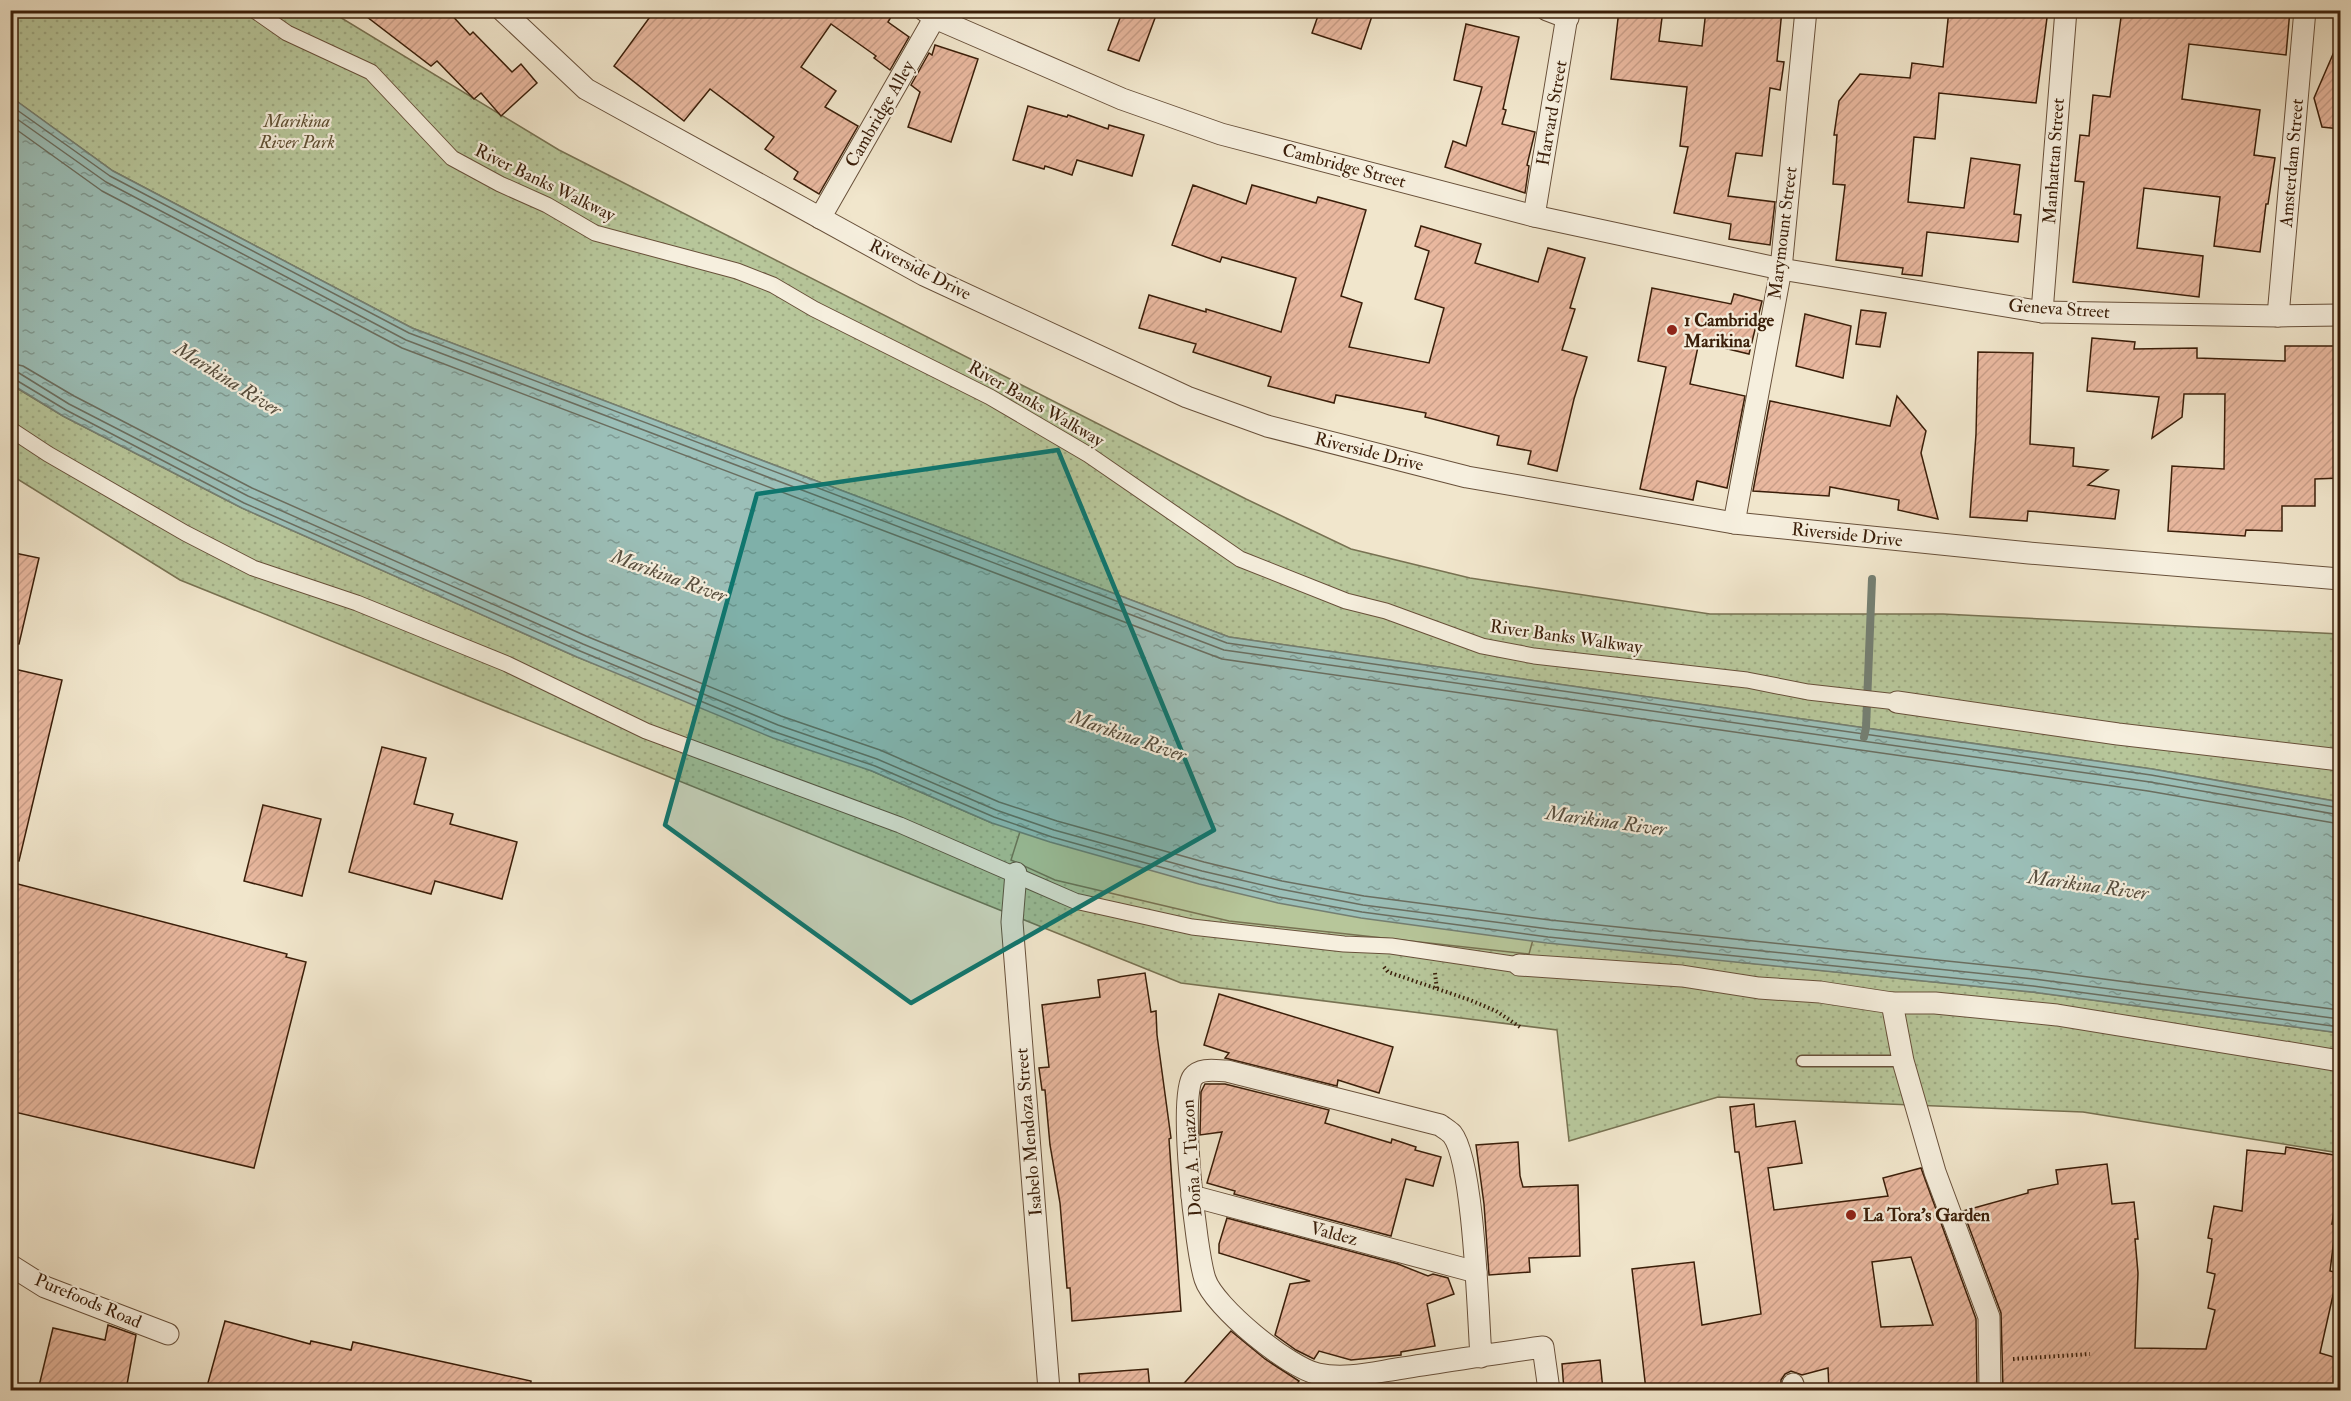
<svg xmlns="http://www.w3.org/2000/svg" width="2351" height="1401" font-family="'IM FELL Double Pica',serif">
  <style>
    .park { fill: url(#park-dots); stroke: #787252; stroke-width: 1.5 }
    .garden { fill: #b7c69a; stroke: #787252; stroke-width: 1.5 }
    .water { fill: url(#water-ripples); stroke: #747f72; stroke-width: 1.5 }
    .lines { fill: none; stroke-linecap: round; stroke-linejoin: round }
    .shore { stroke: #6a6e60; stroke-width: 1.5 }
    .stream { stroke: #747f72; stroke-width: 8 }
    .building { fill: url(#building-hatch); stroke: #3a1e09; stroke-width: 1.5; fill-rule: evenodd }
    .service-casing { stroke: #68503a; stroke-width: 13 }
    .pedestrian-casing { stroke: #68503a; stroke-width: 17 }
    .minor-casing { stroke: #68503a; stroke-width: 23 }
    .path { stroke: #3a1e09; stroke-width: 4; stroke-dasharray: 1.5 3; stroke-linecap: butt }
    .service { stroke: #f6efde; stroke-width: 10 }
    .pedestrian { stroke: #f6efde; stroke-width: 15 }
    .minor { stroke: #f6efde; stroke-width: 21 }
    .marked { fill: #0f766e; fill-opacity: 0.2; stroke: #0f766e; stroke-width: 4.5; stroke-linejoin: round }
    .poi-dot { fill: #8f2418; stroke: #f6efde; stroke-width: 2 }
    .labels { text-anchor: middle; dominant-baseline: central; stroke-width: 4.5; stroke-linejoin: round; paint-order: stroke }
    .street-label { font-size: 18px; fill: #3a1e09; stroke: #f6efde }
    .park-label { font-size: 18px; font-style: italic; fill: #605034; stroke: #f6efde }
    .poi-label { font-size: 18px; font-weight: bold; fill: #3a1e09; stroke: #f6efde; text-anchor: start }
    .water-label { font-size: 20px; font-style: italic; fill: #574e3e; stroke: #f6efde }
  </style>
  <defs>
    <pattern id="park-dots" width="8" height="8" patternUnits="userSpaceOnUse" patternTransform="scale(1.5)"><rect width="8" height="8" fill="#b7c69a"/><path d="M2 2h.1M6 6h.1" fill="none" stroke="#9eaa83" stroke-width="1.8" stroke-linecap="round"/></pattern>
    <pattern id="water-ripples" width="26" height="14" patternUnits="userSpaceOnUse" patternTransform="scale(1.5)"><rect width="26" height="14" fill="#9bbfb8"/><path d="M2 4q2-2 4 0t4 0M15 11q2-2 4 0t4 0" fill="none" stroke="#7f9b94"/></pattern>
    <pattern id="building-hatch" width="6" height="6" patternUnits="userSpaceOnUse" patternTransform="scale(1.5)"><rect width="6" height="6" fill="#e9b89f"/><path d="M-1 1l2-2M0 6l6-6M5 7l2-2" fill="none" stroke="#c99e88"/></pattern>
  </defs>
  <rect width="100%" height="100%" fill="#f1e6cc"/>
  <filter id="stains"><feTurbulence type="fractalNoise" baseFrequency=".00333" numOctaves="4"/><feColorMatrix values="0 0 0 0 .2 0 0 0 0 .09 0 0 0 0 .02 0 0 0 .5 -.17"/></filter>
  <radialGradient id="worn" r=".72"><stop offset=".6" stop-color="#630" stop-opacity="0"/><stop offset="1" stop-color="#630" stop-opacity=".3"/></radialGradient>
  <g class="park">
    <path d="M11,11H330L559,150L1246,499L1351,549L1470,578L1710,614H1943L2340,634V802L2152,769L1229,637L412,328L113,171L11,97Z"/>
    <path d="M10,384L63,416L242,508L577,657L872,771L992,823L1738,962L2032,992L2340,1033V1153L2083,1112L1718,1097L1569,1141L1557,1030L1181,983L180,580L11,475Z"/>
  </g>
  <path class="garden" d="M1023,822L1544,900L1529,954L1229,921L1055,880L1011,860Z"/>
  <path class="water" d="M11,97L113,171L412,328L1229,637L2152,769L2340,802V1033L2032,992L1547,943L1361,918L1278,903L1199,884L1050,842L992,823L872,771L773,738L577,657L242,508L63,416L11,384Z"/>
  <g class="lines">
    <g class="shore">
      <path d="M10,105L110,176L409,333L1227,643L2151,775L2340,808"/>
      <path d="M10,114L106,182L406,340L1224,650L2150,782L2340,815"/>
      <path d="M10,125L102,191L402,348L1222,659L2148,791L2340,824"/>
      <path d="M10,363L23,366L74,396L252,488L586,636L781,716L880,750L999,802L1057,821L1204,862L1282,881L1364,896L1550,920L2035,970L2340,1010"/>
      <path d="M10,372L19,373L69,404L248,496L583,644L778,725L877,759L996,810L1054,830L1202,871L1280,889L1363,905L1549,929L2034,979L2340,1019"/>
      <path d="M10,379L16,380L66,410L244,503L580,651L775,732L875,766L994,817L1052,837L1200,878L1279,897L1362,912L1548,937L2033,986L2340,1027"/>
    </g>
    <path class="stream" d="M1864,737L1866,728L1872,579"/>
  </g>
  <g class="building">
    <path d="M358,10H447L470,35L473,32L512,72L521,64L537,83L501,116L481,93L474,99L437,61L431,66Z"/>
    <path d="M655,10H895L888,22L909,37L890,70L874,58L876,56L831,24L801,67L836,91L825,107L858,126L819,194L794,179L798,172L765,149L774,137L710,89L684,121L614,66Z"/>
    <path d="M1123,10H1158L1139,61L1108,50Z"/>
    <path d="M1320,10H1374L1361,49L1312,33Z"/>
    <path d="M1619,10H1663L1659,41L1702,46L1706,10H1782L1777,61L1784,62L1780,90L1770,88L1762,156L1736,153L1728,196L1775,202L1770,245L1729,239L1731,224L1674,213L1688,147L1680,146L1687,87L1611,79Z"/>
    <path d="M1949,10H2048L2036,103L1939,93L1935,139L1914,137L1908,202L1964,208L1971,158L2020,165L2014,214L2021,215L2018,242L1927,232L1922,276L1902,274L1903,268L1836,260L1845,185L1833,184L1837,135H1834L1839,101L1860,74L1910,78L1912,63L1943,67Z"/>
    <path d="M2122,10H2290L2286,55L2189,44L2182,99L2260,110L2254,155L2275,158L2268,204H2266L2260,252L2214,246L2220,197L2144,188L2137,248L2203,256L2199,297L2073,282L2084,182L2075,181L2080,135L2089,136L2093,95L2110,97Z"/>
    <path d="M1466,24L1519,37L1503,109L1506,110L1502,124L1535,132L1527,165L1529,166L1525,193L1445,167L1453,141L1466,146L1482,87L1454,80Z"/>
    <path d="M2340,38V129L2322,127L2314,98Z"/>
    <path d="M935,45L978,59L951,142L908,127L920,92L911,85L929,53L932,55Z"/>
    <path d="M1028,106L1067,117L1068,115L1108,129L1109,125L1144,135L1132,176L1077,160L1072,175L1045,166L1044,169L1013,160Z"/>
    <path d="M1193,185L1246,204L1252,185L1316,203L1318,197L1366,210L1341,296L1362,303L1349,347L1429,363L1444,308L1415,299L1429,251L1415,246L1421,226L1481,244L1475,263L1538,282L1548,248L1585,258L1570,308L1575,309L1562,350L1587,357L1574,399L1557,471L1528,464L1531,451L1497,445L1499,436L1425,417L1426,413L1336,395L1334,403L1268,386L1271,377L1193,352L1196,344L1139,328L1149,295L1206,312V309L1281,332L1296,278L1222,257L1220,262L1172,245Z"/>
    <path d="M1652,288L1731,304L1734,294L1762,301L1749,354L1699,342L1690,384L1745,396L1727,488L1697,481L1693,500L1640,489L1666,367L1638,361Z"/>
    <path d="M1861,310L1886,313L1880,347L1856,344Z"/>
    <path d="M1805,314L1851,326L1843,378L1796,366Z"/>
    <path d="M2092,338L2135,342L2134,349L2197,348V358L2285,361V346H2340V478L2315,479V506H2282V531L2246,530L2245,536L2168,531L2172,466L2224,469L2225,394H2184L2182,417L2152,438L2159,397L2087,391Z"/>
    <path d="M1978,352L2033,353L2030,444L2074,448L2073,466L2108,470L2088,485L2119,490L2115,519L2028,511L2027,521L1970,517L1976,434Z"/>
    <path d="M1897,396L1926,431L1921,453L1938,519L1898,510L1899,500L1830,487L1829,496L1753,491L1770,401L1890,426Z"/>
    <path d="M10,552L39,558L19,644L10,643Z"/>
    <path d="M10,668L62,680L19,861L10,860Z"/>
    <path d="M382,747L426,758L414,804L453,814L450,824L517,842L502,899L435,881L431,894L349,872Z"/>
    <path d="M263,805L321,819L302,896L244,881Z"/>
    <path d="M10,882L287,954L286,957L306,962L254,1168L10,1111Z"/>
    <path d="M1145,973L1151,1012L1156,1011L1157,1035L1171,1138L1169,1139L1181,1311L1072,1321L1070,1288H1067L1060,1203L1050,1145L1045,1090H1042L1039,1068L1049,1067L1042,1005L1100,997L1098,980Z"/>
    <path d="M1219,994L1393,1047L1379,1093L1338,1080L1337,1086L1225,1058L1229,1053L1204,1045Z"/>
    <path d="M1205,1084H1225L1329,1110L1325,1123L1391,1143L1392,1139L1416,1147L1415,1150L1441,1157L1433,1186L1406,1179L1391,1236L1234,1194L1235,1191L1207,1183L1222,1132L1200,1135L1201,1092Z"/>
    <path d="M1754,1104L1756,1127L1795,1121L1802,1163L1768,1168L1774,1210L1888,1196L1883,1178L1921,1168L1976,1319L1977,1390H1829L1828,1368L1802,1375L1791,1371L1785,1374L1781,1380V1390H1762V1387L1734,1390H1646L1632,1269L1694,1262L1702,1325L1761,1314L1739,1152H1735L1730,1107ZM1911,1257L1933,1325L1881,1327L1872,1262Z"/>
    <path d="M1518,1142L1520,1176L1523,1187L1578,1185L1580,1256L1529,1258L1530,1272L1489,1275L1484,1204L1476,1145Z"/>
    <path d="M2286,1147L2340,1156V1171L2332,1224H2336L2330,1271L2338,1273L2320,1353L2340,1359V1370L2335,1389L2319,1385L2318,1390H2074V1385L2003,1390L2001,1313L1963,1211L2028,1193V1190L2058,1184L2056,1170L2107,1164L2112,1204L2134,1202L2138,1239H2135L2138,1273L2135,1348L2206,1349L2215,1310L2208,1308L2215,1274L2207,1272L2212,1239L2208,1238L2214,1206L2242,1211L2247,1150L2285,1154Z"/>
    <path d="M1227,1218L1398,1264L1428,1276L1433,1274L1448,1278L1454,1294L1427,1304L1435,1346L1401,1352V1355L1351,1360L1319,1351L1314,1359L1296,1350L1275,1335L1290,1284L1310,1281L1219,1253V1244Z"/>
    <path d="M225,1321L310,1344L311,1341L351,1350L353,1342L531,1381L530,1390H357L335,1386L334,1390H206Z"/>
    <path d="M108,1325L136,1335L126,1390L92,1387L91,1390H38L53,1328L105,1340Z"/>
    <path d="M1231,1331L1265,1359L1299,1381L1293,1390H1178Z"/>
    <path d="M1600,1360L1603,1390H1564L1562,1364Z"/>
    <path d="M1148,1369L1150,1390H1080L1079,1374Z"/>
  </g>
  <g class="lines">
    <g class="service-casing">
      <path id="service" d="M1802,1061H1903"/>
    </g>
    <g class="pedestrian-casing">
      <g id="pedestrian">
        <path d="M254,10L287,33L371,72L452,158L500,184L547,205L595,233L737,271L773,285L814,309L990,397L1089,455L1240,559L1346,601L1386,611L1482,646L1534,656L1747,680L1808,692L1897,702"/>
        <path d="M10,429L48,454L185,533L253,568L357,603L507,664L646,731L900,825L1075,901L1192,927L1344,944L1391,946L1519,965"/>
      </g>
    </g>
    <g class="minor-casing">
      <g id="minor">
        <path d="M502,10L586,89L924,275L1187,397L1267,426L1467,477L1734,523L2029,553L2340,579"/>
        <path d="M924,10L935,18L1122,99L1221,134L1534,216L1781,269L2042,312L2278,316L2340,315"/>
        <path d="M1547,10L1568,18"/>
        <path d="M1534,216L1568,10"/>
        <path d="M820,218L939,10"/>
        <path d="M2042,312L2066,10"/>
        <path d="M2278,316L2305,10"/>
        <path d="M1734,523L1781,269L1806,10"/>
        <path d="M1897,702L2118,734L2340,760"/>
        <path d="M1016,873L1012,922L1049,1390"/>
        <path d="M1519,965L1682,976L1759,988L1820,992L1892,1003H1935L2057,1015L2340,1061"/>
        <path d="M1892,1003L1903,1061L1935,1172L1989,1317L1990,1390"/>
        <path d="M1192,1196L1476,1272"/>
        <path d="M10,1265L45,1287L168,1334"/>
        <path d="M1481,1357C1478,1316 1474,1161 1452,1134C1449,1131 1444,1128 1440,1125L1227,1071C1217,1071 1201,1067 1193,1077C1178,1095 1196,1252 1205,1279C1214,1307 1289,1368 1318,1374C1346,1380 1375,1372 1403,1368C1450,1361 1496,1353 1543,1347L1549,1390"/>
        <path d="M1793,1384L1794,1390"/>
      </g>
    </g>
    <g class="path">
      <path d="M1384,967L1388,972L1470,1000L1496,1011L1520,1027"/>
      <path d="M1435,973L1437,990"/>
      <path d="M2013,1359L2090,1354"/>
    </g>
    <use href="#service" class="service"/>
    <use href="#pedestrian" class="pedestrian"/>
    <use href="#minor" class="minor"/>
  </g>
  <path class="marked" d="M1058,450L1214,830L911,1003L665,825L757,494Z"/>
  <g class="poi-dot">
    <circle cx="1672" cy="330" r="6"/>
    <circle cx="1851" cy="1215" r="6"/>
  </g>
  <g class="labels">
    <g class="street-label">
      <text transform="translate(1552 113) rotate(-80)">Harvard Street</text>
      <text transform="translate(880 114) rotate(-60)">Cambridge Alley</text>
      <text transform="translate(2054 161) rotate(-86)">Manhattan Street</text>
      <text transform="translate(2292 163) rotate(-85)">Amsterdam Street</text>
      <text transform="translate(1344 166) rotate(15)">Cambridge Street</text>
      <text transform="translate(545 183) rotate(26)">River Banks Walkway</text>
      <text transform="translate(1783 233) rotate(-83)">Marymount Street</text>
      <text transform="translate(920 270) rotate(27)">Riverside Drive</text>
      <text transform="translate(2059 309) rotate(4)">Geneva Street</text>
      <text transform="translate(1036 404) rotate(30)">River Banks Walkway</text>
      <text transform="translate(1369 452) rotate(14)">Riverside Drive</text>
      <text transform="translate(1847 535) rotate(6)">Riverside Drive</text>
      <text transform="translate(1566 637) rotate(8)">River Banks Walkway</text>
      <text transform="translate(1029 1132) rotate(-95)">Isabelo Mendoza Street</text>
      <text transform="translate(1192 1158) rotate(-94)">Doña A. Tuazon</text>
      <text transform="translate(1334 1234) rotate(15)">Valdez</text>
      <text transform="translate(88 1301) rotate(23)">Purefoods Road</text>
    </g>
    <g class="park-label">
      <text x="297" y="121">Marikina<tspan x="297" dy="21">River Park</tspan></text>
    </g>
    <g class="poi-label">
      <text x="1684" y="320">1 Cambridge<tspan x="1684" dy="21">Marikina</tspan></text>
      <text x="1863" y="1215">La Tora's Garden</text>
    </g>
    <g class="water-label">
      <text transform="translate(228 379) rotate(32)">Marikina River</text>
      <text transform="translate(669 576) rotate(20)">Marikina River</text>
      <text transform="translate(1128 736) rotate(19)">Marikina River</text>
      <text transform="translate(1606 821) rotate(8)">Marikina River</text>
      <text transform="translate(2088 885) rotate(8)">Marikina River</text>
    </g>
  </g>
  <rect width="2351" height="1401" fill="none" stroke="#f1e6cc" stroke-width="36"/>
  <rect x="12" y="12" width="2327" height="1377" fill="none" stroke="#3a1e09" stroke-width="3"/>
  <rect x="18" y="18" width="2315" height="1365" fill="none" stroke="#3a1e09" stroke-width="1.5"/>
  <rect width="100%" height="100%" filter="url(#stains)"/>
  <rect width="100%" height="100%" fill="url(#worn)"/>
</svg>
